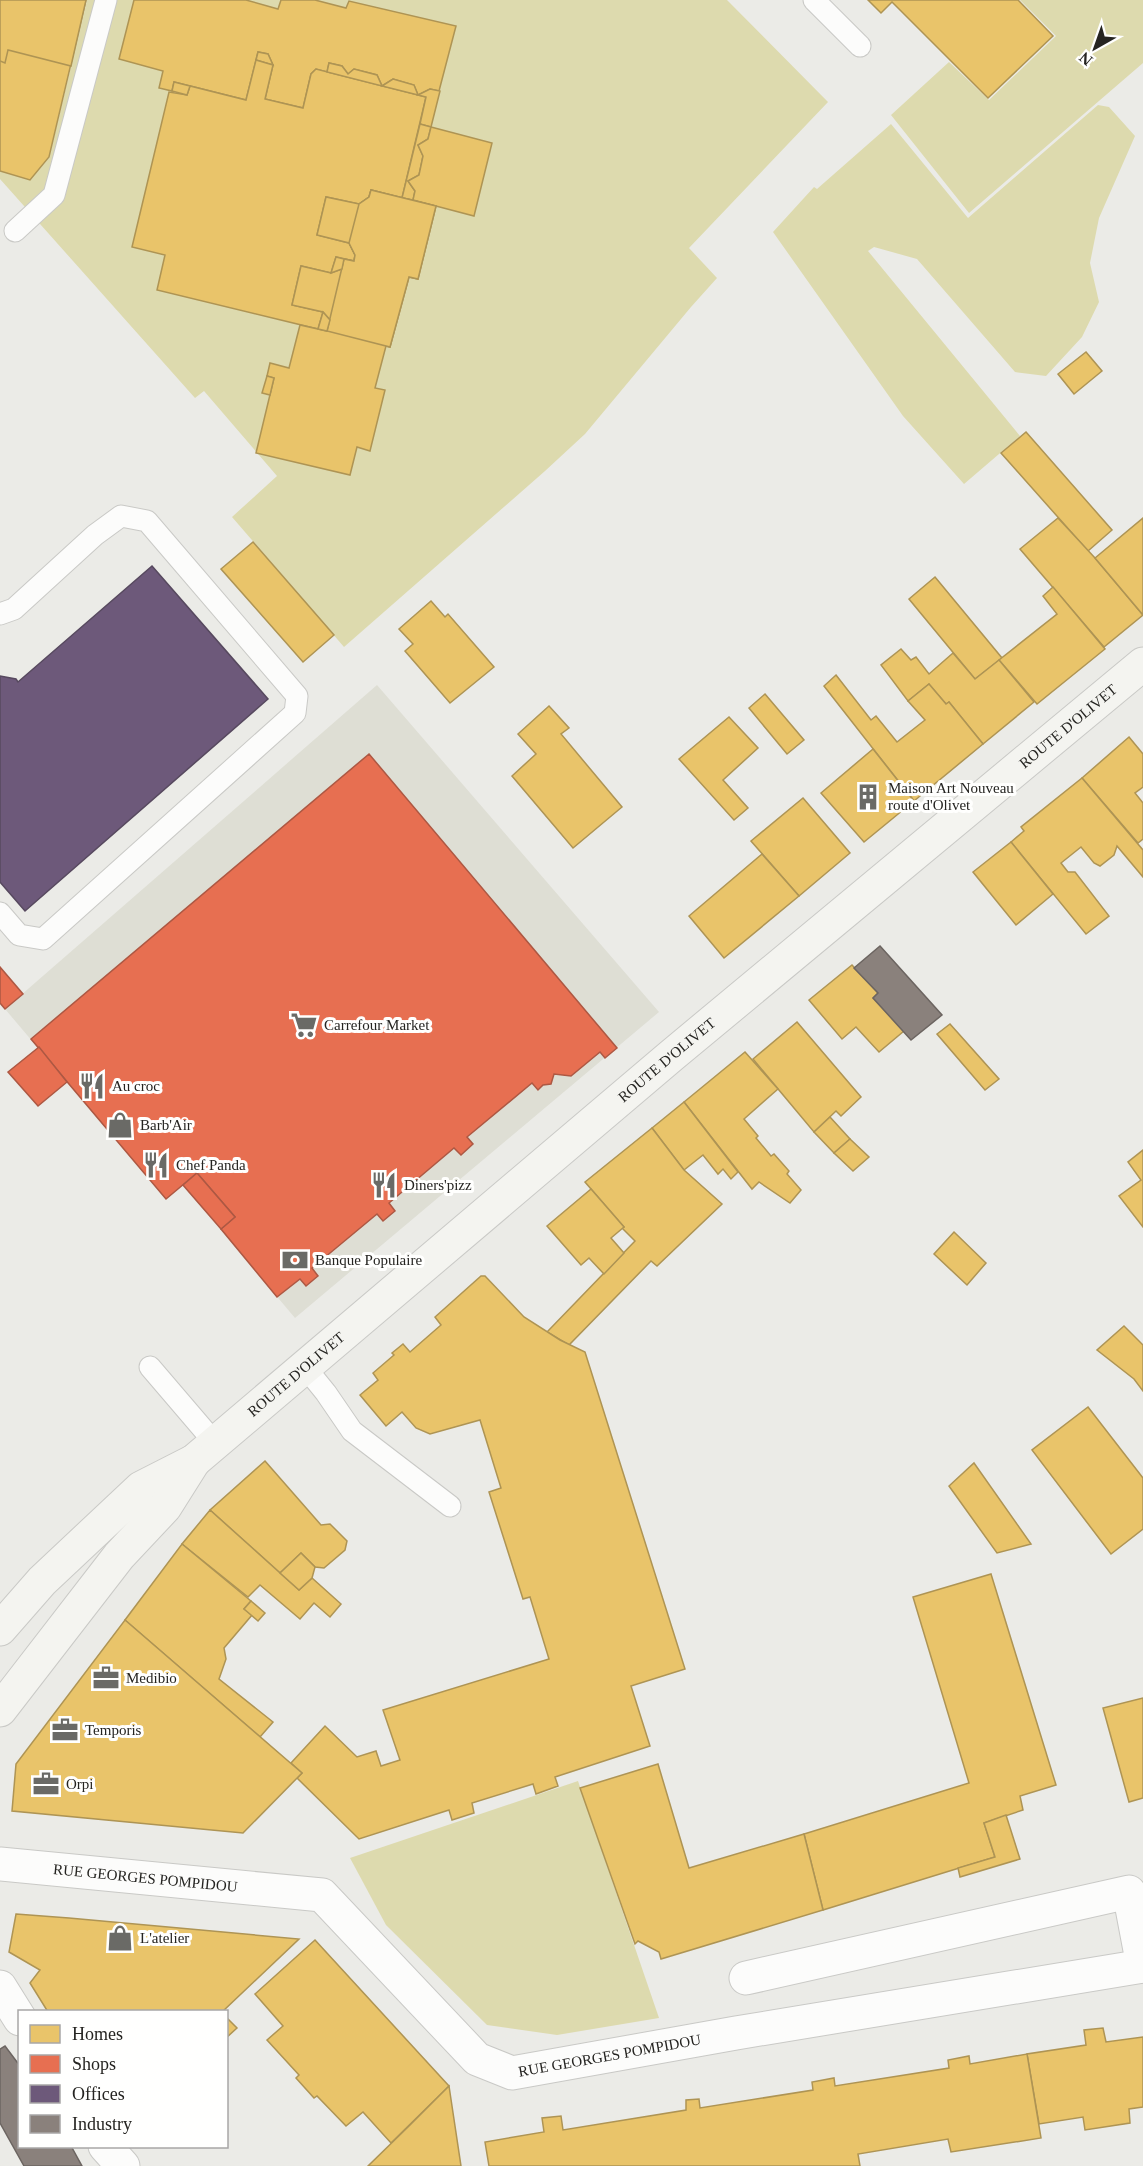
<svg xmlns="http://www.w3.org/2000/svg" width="1143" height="2166" font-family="Georgia,serif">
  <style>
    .built { fill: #deded4 }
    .green { fill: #dddaae }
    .homes { fill: #e9c46a; stroke: #ae9454; stroke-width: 1.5 }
    .shops { fill: #e76f51; stroke: #ad5843; stroke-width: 1.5 }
    .offices { fill: #6d597a; stroke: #57495f; stroke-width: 1.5 }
    .industry { fill: #8a817c; stroke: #6c6561; stroke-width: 1.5 }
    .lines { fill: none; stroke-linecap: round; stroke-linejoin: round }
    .service-casing { stroke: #c9c9c6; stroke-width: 23 }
    .minor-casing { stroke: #c9c9c6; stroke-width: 35 }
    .secondary-casing { stroke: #c9c9c6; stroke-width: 35 }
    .service { stroke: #fcfcfb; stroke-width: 21 }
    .minor { stroke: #fcfcfb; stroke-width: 33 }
    .secondary { stroke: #f4f4f0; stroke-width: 33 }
    .labels { text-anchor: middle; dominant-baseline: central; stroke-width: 6; stroke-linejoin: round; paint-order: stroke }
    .street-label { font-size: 15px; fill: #252421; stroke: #fffffe }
    .poi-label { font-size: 15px; fill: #252421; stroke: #fffffe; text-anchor: start }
  </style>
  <rect width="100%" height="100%" fill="#ebebe7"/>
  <path class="built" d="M377,685L659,1012L295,1318L183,1185L166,1199L5,1009Z"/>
  <g class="green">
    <path d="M87,0H727L828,102L689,248L717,278L691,307L585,434L545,471L344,647L232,517L277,476L204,391L195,398L0,179V171L30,180L49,158Z"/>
    <path d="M1020,0H1143V63L969,213L891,115L949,62L989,100L1056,36Z"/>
    <path d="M1098,105L1109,107L1135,136L1099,218L1090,263L1099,302L1082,337L1046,376L1015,372L917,259L874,247L868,251L1020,436L964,484L903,416L773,232L814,187L817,189L891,124L968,218Z"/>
    <path d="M578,1781L659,2018L557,2035L487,2025L386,1925L350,1858Z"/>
  </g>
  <g class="homes">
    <path d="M0,0H86L49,157L30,180L0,171Z"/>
    <path d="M0,0H86L71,66L8,50L5,63L0,61Z"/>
    <path d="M134,0H246L278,9L281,0H315L346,8L349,1L456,26L439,91L430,89L418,95L414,85L393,79L382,86L377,75L354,69L348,74L342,66L329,63L327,72L316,69L311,74L303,108L265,99L273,65L268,54L258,52L246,100L174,82L172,91L159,88L163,71L119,59Z"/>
    <path d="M868,0H1018L1053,36L988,98L892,2L881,13Z"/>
    <path d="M258,52L268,54L273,65L256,60Z"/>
    <path d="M256,60L273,65L265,99L303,108L311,74L316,69L426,97L402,198L371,190L369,197L359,204L326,197L317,235L349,243L355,255L354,261L336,257L331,273L301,266L292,305L323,312L318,329L157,290L165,255L132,247L169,92L187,95L190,86L246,100Z"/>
    <path d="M329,63L342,66L348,74L354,69L377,75L382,86L327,72Z"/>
    <path d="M393,79L414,85L418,95L382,86Z"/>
    <path d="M174,82L190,86L187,95L172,91Z"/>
    <path d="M430,89L440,91L431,127L420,124L426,97L418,95Z"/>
    <path d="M420,124L431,127L428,139L418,145L423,156L419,175L408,181L415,191L413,200L402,198Z"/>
    <path d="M431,127L492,143L474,216L413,200L415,191L408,181L419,175L423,156L418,145L428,139Z"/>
    <path d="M371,190L436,206L418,279L409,277L390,347L386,346L375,388L385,390L370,451L357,447L350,475L256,453L274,378L267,376L270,363L289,368L300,325L327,331L330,320L323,312L292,305L301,266L331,273L342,269L344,259L354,261L355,255L349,243L317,235L326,197L359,204L369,197Z"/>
    <path d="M371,190L436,206L418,279L409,277L390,347L327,331L344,259L354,261L355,255L349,243L359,204L369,197Z"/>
    <path d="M336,257L344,259L342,269L331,273Z"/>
    <path d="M323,312L330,320L327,331L318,329Z"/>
    <path d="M1086,352L1102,371L1074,394L1058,374Z"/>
    <path d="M267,376L274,378L270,395L262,393Z"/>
    <path d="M1026,432L1112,530L1088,551L1001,453Z"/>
    <path d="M1058,518L1095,558L1143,615L1104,647L1020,549Z"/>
    <path d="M1143,518V615L1095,558Z"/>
    <path d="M253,542L334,635L303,662L221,569Z"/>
    <path d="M935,577L1002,658L975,679L909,599Z"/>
    <path d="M1053,587L1105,649L1037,704L999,660L1057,614L1043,596Z"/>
    <path d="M431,601L445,617L448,614L494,667L450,703L405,651L413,644L399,629Z"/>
    <path d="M901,649L911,660L916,657L929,674L953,653L975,679L999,660L1034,702L983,744L949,702L946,704L929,684L908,701L881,665Z"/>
    <path d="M836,675L871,720L876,716L897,742L925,720L908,701L929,684L946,704L949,702L983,744L914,801L824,686Z"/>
    <path d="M765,694L804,740L787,754L749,708Z"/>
    <path d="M549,706L569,728L561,734L622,807L573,848L512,776L536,754L518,734Z"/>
    <path d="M729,717L758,748L723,780L748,808L734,820L679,759Z"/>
    <path d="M1129,737L1143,754V787L1135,793L1143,803V839L1138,843L1082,778Z"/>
    <path d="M873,749L914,801L864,842L821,793Z"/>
    <path d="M1082,778L1143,850V877L1117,846L1114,855L1100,866L1094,863L1081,847L1061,863L1068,872H1075L1109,916L1086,934L1011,842L1024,831L1021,827Z"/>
    <path d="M803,798L850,853L799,896L751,841Z"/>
    <path d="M1011,842L1053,894L1016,925L973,872Z"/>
    <path d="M762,854L799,896L724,958L689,916Z"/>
    <path d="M852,965L878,993L873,998L904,1031L879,1052L856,1027L842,1039L809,1000Z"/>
    <path d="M797,1022L861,1097L841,1116L836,1111L814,1132L753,1059Z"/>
    <path d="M950,1024L999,1079L985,1090L937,1034Z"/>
    <path d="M745,1052L778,1089L744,1119L758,1136L756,1138L771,1156L774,1154L789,1171L787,1174L801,1190L790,1203L759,1182L752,1189L684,1102Z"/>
    <path d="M684,1102L738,1172L731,1179L723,1169L718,1174L703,1155L684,1170L652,1128Z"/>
    <path d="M830,1117L850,1139L834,1153L814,1132Z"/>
    <path d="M652,1128L684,1170L722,1204L657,1266L651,1261L569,1345L547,1332L635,1241L622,1228L624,1227L585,1182Z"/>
    <path d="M850,1139L869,1157L853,1171L834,1153Z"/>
    <path d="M1143,1150V1227L1119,1196L1141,1180L1128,1162Z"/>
    <path d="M591,1189L624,1227L611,1238L624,1253L604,1274L589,1258L581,1265L547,1226Z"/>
    <path d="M954,1232L986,1263L967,1285L934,1254Z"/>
    <path d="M481,1276H485L524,1317L560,1340L585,1352L685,1669L631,1686L650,1746L555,1777L558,1786L536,1794L533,1784L472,1803L474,1813L452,1820L449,1810L359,1839L297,1778L302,1773L291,1763L325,1726L357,1757L376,1751L381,1766L400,1760L383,1710L549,1659L530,1597L523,1599L489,1492L501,1488L480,1420L430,1434L416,1428L402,1412L386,1426L360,1395L378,1380L373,1373L394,1355L392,1353L403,1344L410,1352L441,1325L435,1317Z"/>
    <path d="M1124,1326L1143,1345V1391L1134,1379L1097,1350Z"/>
    <path d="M1088,1407L1143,1478V1529L1111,1554L1032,1450Z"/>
    <path d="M265,1461L321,1525L330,1524L347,1541L345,1550L324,1568L315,1567L301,1553L280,1573L210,1510Z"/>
    <path d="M974,1463L1031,1544L997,1553L949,1486Z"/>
    <path d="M210,1510L299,1590L312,1578L341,1604L330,1617L314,1603L300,1619L260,1585L248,1597L182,1544Z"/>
    <path d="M182,1544L251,1601L244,1609L252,1615L224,1648L226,1659L219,1679L273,1722L260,1737L125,1620Z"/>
    <path d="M301,1553L315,1567L312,1578L299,1590L280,1573Z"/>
    <path d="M991,1574L1056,1785L1020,1796L1023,1810L984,1823L995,1857L823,1910L804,1834L969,1783L913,1597Z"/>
    <path d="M251,1601L265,1613L258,1621L244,1609Z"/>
    <path d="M125,1620L302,1773L243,1833L12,1811L16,1764Z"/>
    <path d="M1143,1698V1798L1129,1802L1103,1708Z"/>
    <path d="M658,1764L689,1868L804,1834L823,1910L661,1959L659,1952L638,1941L635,1944L580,1788Z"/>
    <path d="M1006,1815L1020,1859L960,1877L958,1868L995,1857L984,1823Z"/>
    <path d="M16,1914L69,1918L299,1939L222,2012H48L30,1983L40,1970L9,1952Z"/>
    <path d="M315,1940L449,2086L391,2143L363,2112L346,2126L317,2096L314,2098L296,2078L299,2075L267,2040L283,2026L255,1994Z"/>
    <path d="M226,2017L237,2028L226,2038Z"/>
    <path d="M1103,2028L1106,2042L1143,2037V2107L1129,2109L1130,2123L1085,2130L1083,2117L1039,2124L1027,2054L1086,2045L1084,2030Z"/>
    <path d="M1027,2054L1041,2138L951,2152L948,2139L858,2154L860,2166H489L485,2142L544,2132L542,2118L561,2116L563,2130L686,2110V2100L699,2099L700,2108L813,2090L812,2082L834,2078L835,2086L949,2068L948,2060L969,2056L970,2064Z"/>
    <path d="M449,2086L461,2166H368L408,2127Z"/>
  </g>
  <g class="shops">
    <path d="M369,754L617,1048L605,1058L600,1052L571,1076L554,1074L551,1084L543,1085L538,1090L532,1083L467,1137L473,1144L461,1155L454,1148L389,1203L395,1211L383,1221L377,1214L312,1268L318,1276L306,1286L300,1279L277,1297L221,1229L235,1217L197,1173L166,1199L31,1039Z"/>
    <path d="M0,967L23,994L5,1009L0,1003Z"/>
    <path d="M39,1047L67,1082L38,1106L8,1072Z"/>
    <path d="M197,1173L235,1217L221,1229L183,1185Z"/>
  </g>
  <path class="offices" d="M152,566L268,699L25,911L0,882V676L16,679L18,682Z"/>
  <g class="industry">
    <path d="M880,946L942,1015L911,1040L873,998L878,993L854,968Z"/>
    <path d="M5,2046L20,2066V2146H71L82,2166H24L0,2123V2049Z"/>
  </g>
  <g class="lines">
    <g class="service-casing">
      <g id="service">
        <path d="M814,0L860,46"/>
        <path d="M15,231L54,195L106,0"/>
        <path d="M0,614L14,609L95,535L121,516L147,521L297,696L295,713L43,939L19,935L0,913"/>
        <path d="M150,1367L215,1443"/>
        <path d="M305,1367L326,1393L352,1431L450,1506"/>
      </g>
    </g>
    <g class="minor-casing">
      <g id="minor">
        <path id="s1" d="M0,1864L322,1895L477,2059L512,2073L736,2033L1143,1966"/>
        <path d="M746,1978L1129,1892L1143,1966"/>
        <path d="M0,1987L20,2019"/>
        <path d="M105,2146L123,2166"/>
      </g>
    </g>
    <g class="secondary-casing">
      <g id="secondary">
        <path id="s2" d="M0,1629L42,1581L141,1488L194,1461L671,1056L1143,664"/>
        <path d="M0,1710L119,1556L165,1507L194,1461"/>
      </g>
    </g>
    <use href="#service" class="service"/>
    <use href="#minor" class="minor"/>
    <use href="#secondary" class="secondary"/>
  </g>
  <defs>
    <g id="building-bare" transform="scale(2.07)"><path d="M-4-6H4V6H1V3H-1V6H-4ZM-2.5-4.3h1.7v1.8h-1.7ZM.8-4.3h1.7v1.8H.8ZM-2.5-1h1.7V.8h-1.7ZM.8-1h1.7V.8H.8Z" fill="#6a6a66" stroke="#fffffe" stroke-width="2.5" paint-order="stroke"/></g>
    <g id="supermarket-bare" transform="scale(2.07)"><path d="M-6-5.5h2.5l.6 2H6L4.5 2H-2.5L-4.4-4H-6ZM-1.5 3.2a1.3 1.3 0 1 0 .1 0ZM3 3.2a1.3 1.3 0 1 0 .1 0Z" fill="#6a6a66" stroke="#fffffe" stroke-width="2.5" paint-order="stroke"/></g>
    <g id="restaurant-bare" transform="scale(2.07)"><path d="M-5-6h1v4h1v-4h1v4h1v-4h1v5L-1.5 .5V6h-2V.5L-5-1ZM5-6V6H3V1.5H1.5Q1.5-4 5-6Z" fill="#6a6a66" stroke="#fffffe" stroke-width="2.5" paint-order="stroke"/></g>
    <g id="shop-bare" transform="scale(2.07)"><path d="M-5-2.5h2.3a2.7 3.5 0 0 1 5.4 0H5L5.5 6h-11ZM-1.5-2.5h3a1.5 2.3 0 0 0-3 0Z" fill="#6a6a66" stroke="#fffffe" stroke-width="2.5" paint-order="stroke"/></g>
    <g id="bank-bare" transform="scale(2.07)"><path d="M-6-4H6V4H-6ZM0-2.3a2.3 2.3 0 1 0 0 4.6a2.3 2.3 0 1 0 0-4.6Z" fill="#6a6a66" stroke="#fffffe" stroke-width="2.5" paint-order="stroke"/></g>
    <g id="office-bare" transform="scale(2.07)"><path d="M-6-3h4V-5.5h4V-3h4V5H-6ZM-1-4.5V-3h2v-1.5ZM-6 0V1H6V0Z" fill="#6a6a66" stroke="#fffffe" stroke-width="2.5" paint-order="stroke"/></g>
  </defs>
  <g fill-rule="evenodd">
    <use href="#building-bare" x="868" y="797"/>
    <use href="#supermarket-bare" x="304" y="1025"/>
    <use href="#restaurant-bare" x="92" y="1086"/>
    <use href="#shop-bare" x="120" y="1125"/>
    <use href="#restaurant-bare" x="156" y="1165"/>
    <use href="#restaurant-bare" x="384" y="1185"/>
    <use href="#bank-bare" x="295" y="1260"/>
    <use href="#office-bare" x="106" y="1678"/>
    <use href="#office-bare" x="65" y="1730"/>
    <use href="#office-bare" x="46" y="1784"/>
    <use href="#shop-bare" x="120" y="1938"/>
  </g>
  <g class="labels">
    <g class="street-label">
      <text stroke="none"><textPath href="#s2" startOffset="1401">ROUTE D'OLIVET</textPath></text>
      <text stroke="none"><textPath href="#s2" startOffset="879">ROUTE D'OLIVET</textPath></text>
      <text stroke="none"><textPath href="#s2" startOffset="393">ROUTE D'OLIVET</textPath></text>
      <text stroke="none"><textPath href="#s1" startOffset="146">RUE GEORGES POMPIDOU</textPath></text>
      <text stroke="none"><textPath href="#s1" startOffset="686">RUE GEORGES POMPIDOU</textPath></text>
    </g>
    <g class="poi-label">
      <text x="888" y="788">Maison Art Nouveau<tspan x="888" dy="17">route d'Olivet</tspan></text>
      <text x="324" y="1025">Carrefour Market</text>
      <text x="112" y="1086">Au croc</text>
      <text x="140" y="1125">Barb'Air</text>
      <text x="176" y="1165">Chef Panda</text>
      <text x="404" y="1185">Diners'pizz</text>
      <text x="315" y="1260">Banque Populaire</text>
      <text x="126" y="1678">Medibio</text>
      <text x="85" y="1730">Temporis</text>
      <text x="66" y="1784">Orpi</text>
      <text x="140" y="1938">L'atelier</text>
    </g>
  </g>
  <rect x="18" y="2010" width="210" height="138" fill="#fffffe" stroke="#a8a7a6" stroke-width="1.5"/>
  <rect x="30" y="2025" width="30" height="18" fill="#e9c46a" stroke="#a8a7a6" stroke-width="1.5"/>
  <text x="72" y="2040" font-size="18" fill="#252421">Homes</text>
  <rect x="30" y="2055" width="30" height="18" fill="#e76f51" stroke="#a8a7a6" stroke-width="1.5"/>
  <text x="72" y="2070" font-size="18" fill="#252421">Shops</text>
  <rect x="30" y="2085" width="30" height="18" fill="#6d597a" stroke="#a8a7a6" stroke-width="1.5"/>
  <text x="72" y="2100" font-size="18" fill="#252421">Offices</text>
  <rect x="30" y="2115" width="30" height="18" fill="#8a817c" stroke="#a8a7a6" stroke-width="1.5"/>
  <text x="72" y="2130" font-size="18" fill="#252421">Industry</text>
  <g transform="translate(1095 48) rotate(220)" stroke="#fffffe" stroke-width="4.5" paint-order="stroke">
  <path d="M0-4.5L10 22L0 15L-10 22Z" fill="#252421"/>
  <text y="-9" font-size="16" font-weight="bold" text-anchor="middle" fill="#252421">N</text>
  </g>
</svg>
